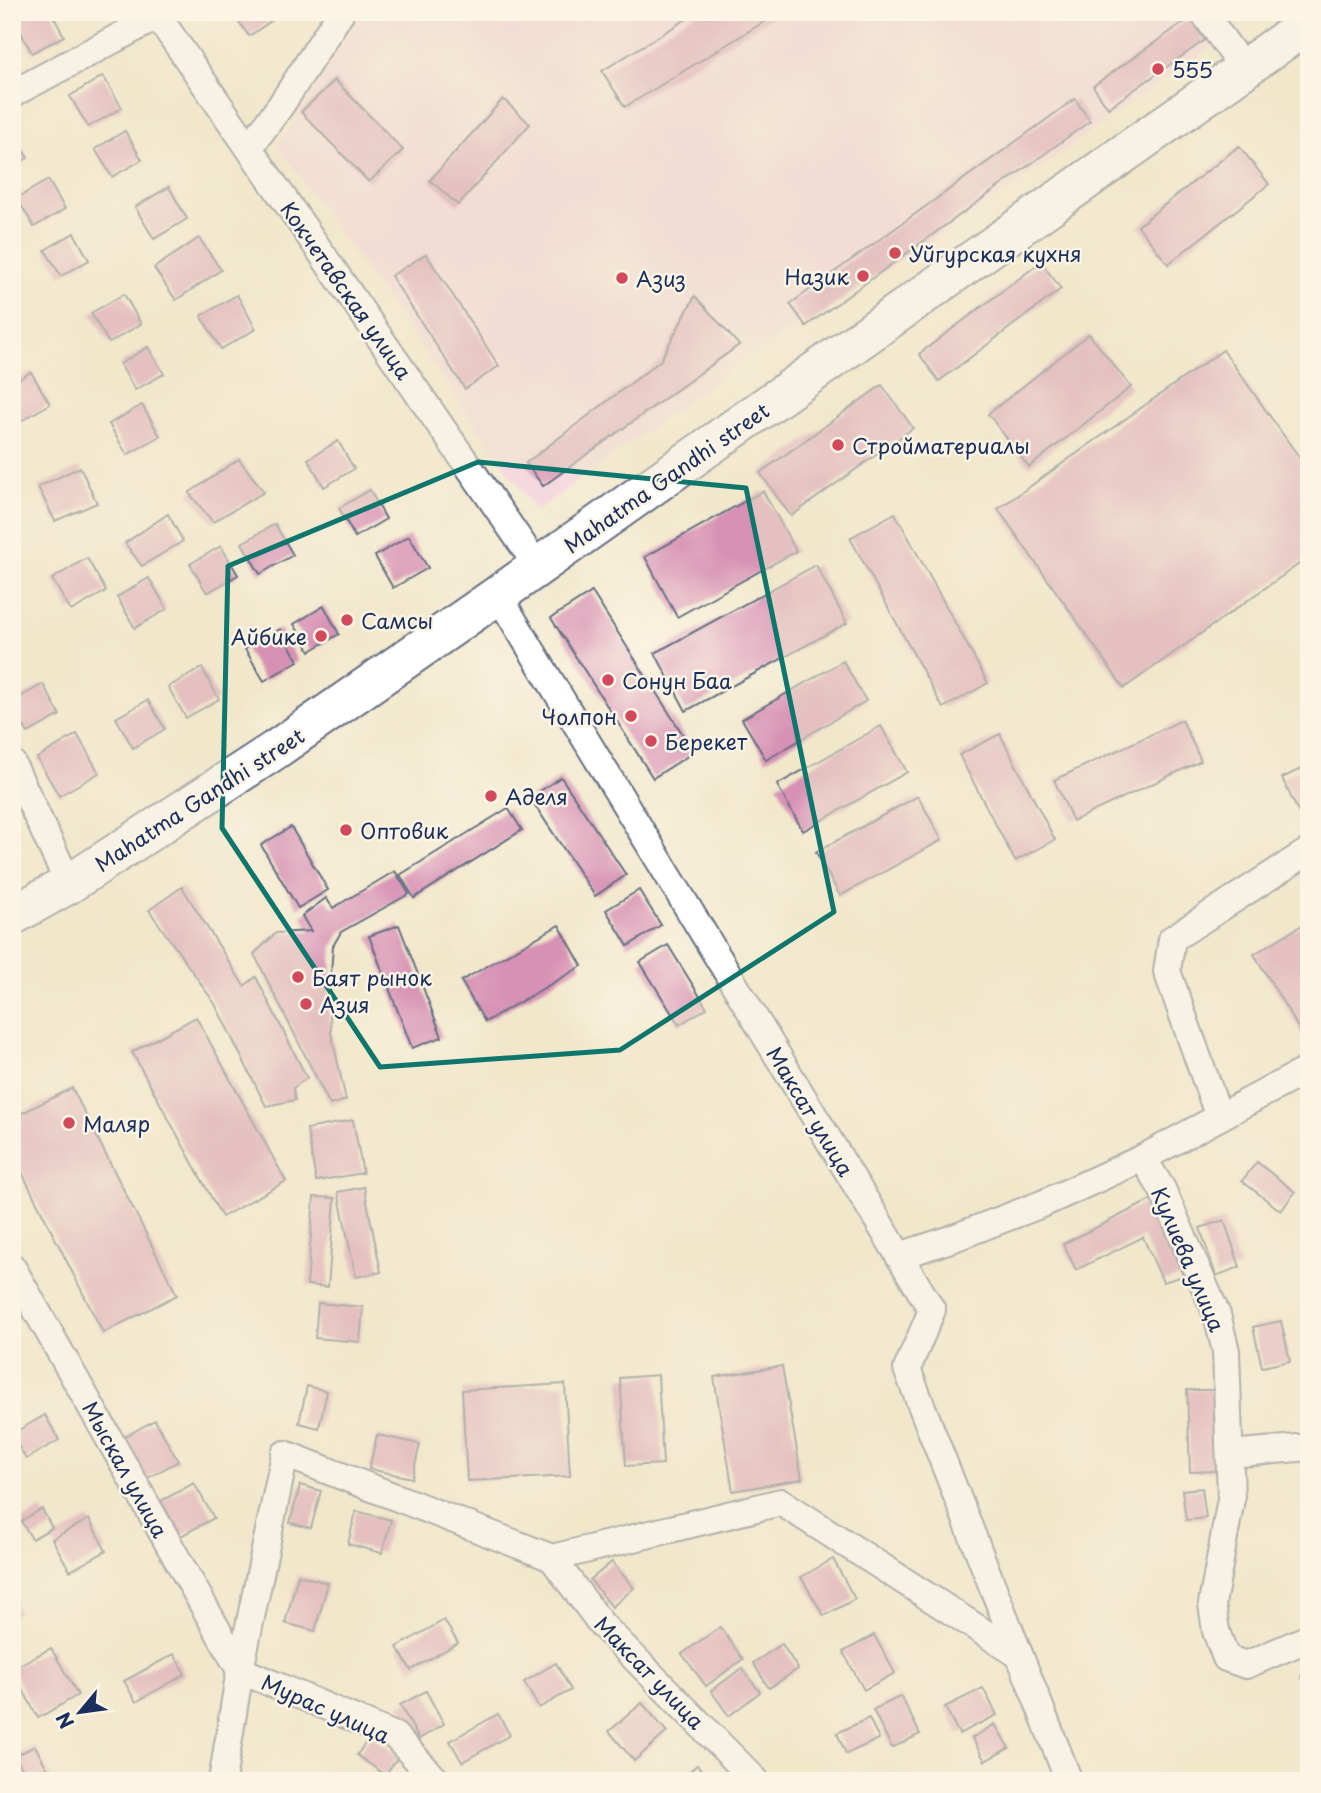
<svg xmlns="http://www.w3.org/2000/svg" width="1321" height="1793" font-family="'Playpen Sans',sans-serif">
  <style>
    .built { fill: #f4cfdd }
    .building { fill: #d791b4 }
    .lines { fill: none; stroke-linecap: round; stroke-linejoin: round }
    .minor-casing { stroke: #667084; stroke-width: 30 }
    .primary-casing { stroke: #667084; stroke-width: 42 }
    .minor { stroke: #fff; stroke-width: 26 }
    .primary { stroke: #fff; stroke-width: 38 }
    .marked { fill: none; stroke: #0f766e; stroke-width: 5; stroke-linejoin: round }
    .poi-dot { fill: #d1495b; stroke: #fcf5e5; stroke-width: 2.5 }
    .labels { text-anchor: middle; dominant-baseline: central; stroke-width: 5; stroke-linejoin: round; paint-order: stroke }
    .poi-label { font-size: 21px; fill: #1b2f5e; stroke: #fcf5e5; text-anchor: start }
    .street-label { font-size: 21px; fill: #1b2f5e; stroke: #fcf5e5 }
  </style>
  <rect width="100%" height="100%" fill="#fcf5e5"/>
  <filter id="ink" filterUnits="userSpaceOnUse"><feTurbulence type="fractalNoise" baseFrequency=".0143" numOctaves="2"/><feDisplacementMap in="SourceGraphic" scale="14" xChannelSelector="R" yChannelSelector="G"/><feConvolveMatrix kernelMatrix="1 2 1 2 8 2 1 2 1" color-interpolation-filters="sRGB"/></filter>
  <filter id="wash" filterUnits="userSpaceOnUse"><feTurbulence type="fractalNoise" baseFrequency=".00686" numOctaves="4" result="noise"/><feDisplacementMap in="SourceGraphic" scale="28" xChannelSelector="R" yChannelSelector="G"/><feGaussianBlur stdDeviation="1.57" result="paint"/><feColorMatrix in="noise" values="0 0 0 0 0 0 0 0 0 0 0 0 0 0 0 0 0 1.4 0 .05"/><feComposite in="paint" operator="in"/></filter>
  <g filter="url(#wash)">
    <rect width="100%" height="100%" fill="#f1e8cc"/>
    <path class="built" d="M363,12H1192L1217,42L991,203L753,353L536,511L278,145Z"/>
    <g id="blocks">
      <g class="building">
        <path d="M29,12H51L64,36L32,53L14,20Z"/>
        <path d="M232,12H278L280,15L249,36Z"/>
        <path d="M698,12H780L625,107L602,71Z"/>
        <path d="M1190,18L1205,40L1108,108L1093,86Z"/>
        <path d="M103,76L122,108L88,127L70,96Z"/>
        <path d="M335,80L403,150L369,182L301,112Z"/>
        <path d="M503,99L530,124L458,205L430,180Z"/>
        <path d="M1075,99L1090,121L806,326L790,304Z"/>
        <path d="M125,131L142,160L112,177L95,149Z"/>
        <path d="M12,132L28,158L12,167Z"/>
        <path d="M1239,146L1269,184L1168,264L1138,226Z"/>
        <path d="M48,180L65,209L34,227L17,198Z"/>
        <path d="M169,187L187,219L154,239L135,207Z"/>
        <path d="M74,233L89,260L61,276L45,250Z"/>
        <path d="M199,238L221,270L176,300L154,268Z"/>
        <path d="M426,254L499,366L465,389L391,276Z"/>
        <path d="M1041,262L1061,289L939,381L919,354Z"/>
        <path d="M124,294L141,324L109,343L91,313Z"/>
        <path d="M237,295L256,329L221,349L201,316Z"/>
        <path d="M695,296L739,345L543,486L526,463L660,361Z"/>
        <path d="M1089,334L1131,387L1029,467L988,414Z"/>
        <path d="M148,347L164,374L135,390L120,364Z"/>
        <path d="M1223,350L1309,471V557L1124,688L998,509Z"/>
        <path d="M31,372L50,404L16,424L12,418V383Z"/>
        <path d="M882,385L913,428L791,516L760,473Z"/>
        <path d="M142,405L160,436L127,455L109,424Z"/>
        <path d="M338,441L354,469L324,487L308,459Z"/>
        <path d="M239,459L264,492L213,522L189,493Z"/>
        <path d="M80,467L97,503L55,521L38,487Z"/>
        <path d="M370,490L386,519L355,537L339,508Z"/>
        <path d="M763,491L796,551L677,617L645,557Z"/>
        <path d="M895,513L988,683L943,708L850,538Z"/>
        <path d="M168,514L183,541L142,566L125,543Z"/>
        <path d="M275,524L293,555L260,574L242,543Z"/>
        <path d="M409,536L428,568L393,588L375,556Z"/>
        <path d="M221,546L238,575L207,593L190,564Z"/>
        <path d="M87,558L106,591L71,611L52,579Z"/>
        <path d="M816,565L847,623L686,711L655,653Z"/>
        <path d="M149,578L167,609L135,628L117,597Z"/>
        <path d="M592,592L694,752L653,778L551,618Z"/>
        <path d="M324,606L339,634L310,651L294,624Z"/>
        <path d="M280,629L298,661L264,681L245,649Z"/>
        <path d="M843,661L866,701L766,760L742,719Z"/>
        <path d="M202,668L219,699L186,718L168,687Z"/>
        <path d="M43,684L60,715L28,733L12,707V702Z"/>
        <path d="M148,700L165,729L133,748L116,718Z"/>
        <path d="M1182,720L1201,761L1073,821L1054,780Z"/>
        <path d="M881,726L907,772L803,831L777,785Z"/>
        <path d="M77,734L99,773L59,796L37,758Z"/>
        <path d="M1000,734L1055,840L1015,861L959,755Z"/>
        <path d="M1309,765V822L1304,824L1282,778Z"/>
        <path d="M561,777L626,875L595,896L530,798Z"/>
        <path d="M918,796L942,840L840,896L816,852Z"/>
        <path d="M508,808L522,830L414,898L400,875Z"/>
        <path d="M291,827L328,890L298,908L261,845Z"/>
        <path d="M395,871L409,894L341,932L333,946L329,1000L331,1032L346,1100L330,1105L254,954L276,933L311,931L302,916L326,898L333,908Z"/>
        <path d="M182,887L244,986L256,977L307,1078L293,1088L295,1100L266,1106L215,1004L149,910Z"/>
        <path d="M639,890L661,925L628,946L606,910Z"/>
        <path d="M1309,921V1038L1305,1039L1254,954Z"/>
        <path d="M399,925L442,1037L412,1048L369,936Z"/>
        <path d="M559,925L582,966L485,1022L461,981Z"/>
        <path d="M668,945L707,1008L679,1025L640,962Z"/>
        <path d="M196,1017L286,1181L222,1217L132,1052Z"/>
        <path d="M72,1088L177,1295L103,1333L12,1153V1118Z"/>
        <path d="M353,1120L363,1173L316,1181L307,1129Z"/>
        <path d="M1257,1162L1295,1192L1281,1211L1242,1181Z"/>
        <path d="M364,1187L381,1272L356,1277L338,1192Z"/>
        <path d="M314,1197L335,1198L328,1287L307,1285Z"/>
        <path d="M1153,1199L1183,1276L1163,1282L1143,1237L1076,1270L1063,1244Z"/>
        <path d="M1224,1220L1240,1267L1216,1276L1200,1228Z"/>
        <path d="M318,1303L363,1307L360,1342L315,1338Z"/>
        <path d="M1281,1321L1290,1361L1262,1367L1253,1327Z"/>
        <path d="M782,1366L802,1479L733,1491L714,1377Z"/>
        <path d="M658,1375L663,1464L626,1466L620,1378Z"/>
        <path d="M565,1384L570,1476L467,1481L462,1390Z"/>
        <path d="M307,1386L327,1391L319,1428L299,1423Z"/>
        <path d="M1187,1390H1214L1217,1471L1190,1472Z"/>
        <path d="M45,1415L59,1440L26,1459L12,1434Z"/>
        <path d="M155,1420L178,1461L144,1480L121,1439Z"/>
        <path d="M377,1435L420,1444L412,1478L369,1469Z"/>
        <path d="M194,1483L214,1518L181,1536L161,1501Z"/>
        <path d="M300,1485L321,1491L311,1528L290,1523Z"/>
        <path d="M1202,1488L1206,1518L1186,1520L1182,1490Z"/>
        <path d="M42,1509L52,1528L32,1539L21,1521Z"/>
        <path d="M356,1511L391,1520L382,1553L348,1544Z"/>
        <path d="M89,1519L106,1551L70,1571L52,1539Z"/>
        <path d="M833,1559L855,1599L824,1616L801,1577Z"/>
        <path d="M612,1562L634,1588L612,1607L590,1580Z"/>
        <path d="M298,1575L328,1583L315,1631L285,1623Z"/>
        <path d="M12,1599L19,1612L12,1616Z"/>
        <path d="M444,1620L458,1643L411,1670L397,1647Z"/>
        <path d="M720,1627L743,1659L706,1686L682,1654Z"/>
        <path d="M874,1635L895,1673L864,1690L843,1652Z"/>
        <path d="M782,1644L798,1669L769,1688L753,1663Z"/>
        <path d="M51,1648L78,1695L38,1718L12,1669Z"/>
        <path d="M174,1654L185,1674L136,1702L124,1681Z"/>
        <path d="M556,1663L571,1690L539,1708L524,1682Z"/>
        <path d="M742,1668L760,1692L729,1716L711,1691Z"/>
        <path d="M1309,1671V1691L1301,1676Z"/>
        <path d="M983,1688L997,1715L959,1734L945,1707Z"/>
        <path d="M426,1691L444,1724L419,1739L400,1705Z"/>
        <path d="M901,1696L920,1734L892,1748L873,1710Z"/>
        <path d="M642,1703L667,1732L634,1761L609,1731Z"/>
        <path d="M498,1714L510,1735L462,1762L450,1741Z"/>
        <path d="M869,1718L879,1739L846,1754L837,1733Z"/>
        <path d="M995,1724L1009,1748L985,1761L972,1738Z"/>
        <path d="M371,1735L399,1756L385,1775L357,1755Z"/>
        <path d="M35,1746L54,1781H29L15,1756Z"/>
        <path d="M697,1765L711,1781H678Z"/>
      </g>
    </g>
  </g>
  <g filter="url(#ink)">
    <use href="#blocks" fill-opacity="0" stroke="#667084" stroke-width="2"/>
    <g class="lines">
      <g class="minor-casing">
        <g id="minor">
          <path d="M155,12L538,567"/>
          <path d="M1203,12L1244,69"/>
          <path d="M12,94L158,16"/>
          <path d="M249,148L281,105L341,12"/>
          <path d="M498,595L932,1310L907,1369L1069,1781"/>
          <path d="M12,763L69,884"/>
          <path d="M1219,1117L1167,971L1172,939L1309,851"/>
          <path d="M1143,1158L1309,1069"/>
          <path d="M899,1256L951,1239L1042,1204L1143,1158L1162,1189L1191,1255L1217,1315L1226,1351L1231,1499L1212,1604L1216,1631L1226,1658L1246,1665L1309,1638"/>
          <path d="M12,1267L240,1670L395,1736L437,1781"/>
          <path d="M1230,1454L1309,1447"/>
          <path d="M552,1558L602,1625L756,1781"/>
          <path d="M222,1781L240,1670L285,1454L552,1558L781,1502L1019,1655"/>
        </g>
      </g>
      <g class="primary-casing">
        <path id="primary" d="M12,916L69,884L275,750L498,595L1309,23"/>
      </g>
      <use href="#minor" class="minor"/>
      <use href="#primary" class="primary"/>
    </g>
  </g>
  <path d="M0 0H1321V1793H0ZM478,462L746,488L834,912L620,1050L380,1067L222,828L228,566Z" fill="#f1e8cc" fill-opacity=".55" fill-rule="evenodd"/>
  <path class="marked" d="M478,462L746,488L834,912L620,1050L380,1067L222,828L228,566Z"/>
  <g class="poi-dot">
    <circle cx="1158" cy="69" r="7"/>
    <circle cx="895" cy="253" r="7"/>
    <circle cx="863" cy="276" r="7"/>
    <circle cx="622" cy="278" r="7"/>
    <circle cx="838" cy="445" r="7"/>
    <circle cx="347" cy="620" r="7"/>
    <circle cx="321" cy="636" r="7"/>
    <circle cx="608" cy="680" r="7"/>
    <circle cx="631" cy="716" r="7"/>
    <circle cx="651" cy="741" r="7"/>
    <circle cx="491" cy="796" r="7"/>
    <circle cx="346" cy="830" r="7"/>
    <circle cx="298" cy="977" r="7"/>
    <circle cx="306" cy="1004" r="7"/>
    <circle cx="69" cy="1123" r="7"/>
  </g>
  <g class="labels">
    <g class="poi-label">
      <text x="1172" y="69">555</text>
      <text x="909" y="253">Уйгурская кухня</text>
      <text x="849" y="276" text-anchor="end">Назик</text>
      <text x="636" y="278">Азиз</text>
      <text x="852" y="445">Стройматериалы</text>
      <text x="361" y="620">Самсы</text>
      <text x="307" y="636" text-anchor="end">Айбике</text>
      <text x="622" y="680">Сонун Баа</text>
      <text x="617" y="716" text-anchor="end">Чолпон</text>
      <text x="665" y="741">Берекет</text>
      <text x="505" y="796">Аделя</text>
      <text x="360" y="830">Оптовик</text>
      <text x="312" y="977">Баят рынок</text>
      <text x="320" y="1004">Азия</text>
      <text x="83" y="1123">Маляр</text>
    </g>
    <g class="street-label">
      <text transform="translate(347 290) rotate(55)">Кокчетавская улица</text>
      <text transform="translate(666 477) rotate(-35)">Mahatma Gandhi street</text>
      <text transform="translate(199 799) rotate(-33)">Mahatma Gandhi street</text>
      <text transform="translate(811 1111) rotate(59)">Максат улица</text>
      <text transform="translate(1189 1259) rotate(67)">Кулиева улица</text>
      <text transform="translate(126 1469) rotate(61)">Мыскал улица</text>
      <text transform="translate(650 1672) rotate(46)">Максат улица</text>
      <text transform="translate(326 1708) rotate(24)">Мурас улица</text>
    </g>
  </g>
  <rect width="1321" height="1793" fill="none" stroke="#fcf5e5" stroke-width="42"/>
  <g transform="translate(80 1712) rotate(241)" stroke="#fcf5e5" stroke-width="5" paint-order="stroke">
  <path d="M0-5L12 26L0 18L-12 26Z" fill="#1b2f5e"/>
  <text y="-10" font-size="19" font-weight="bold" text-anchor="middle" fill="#1b2f5e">N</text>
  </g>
</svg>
